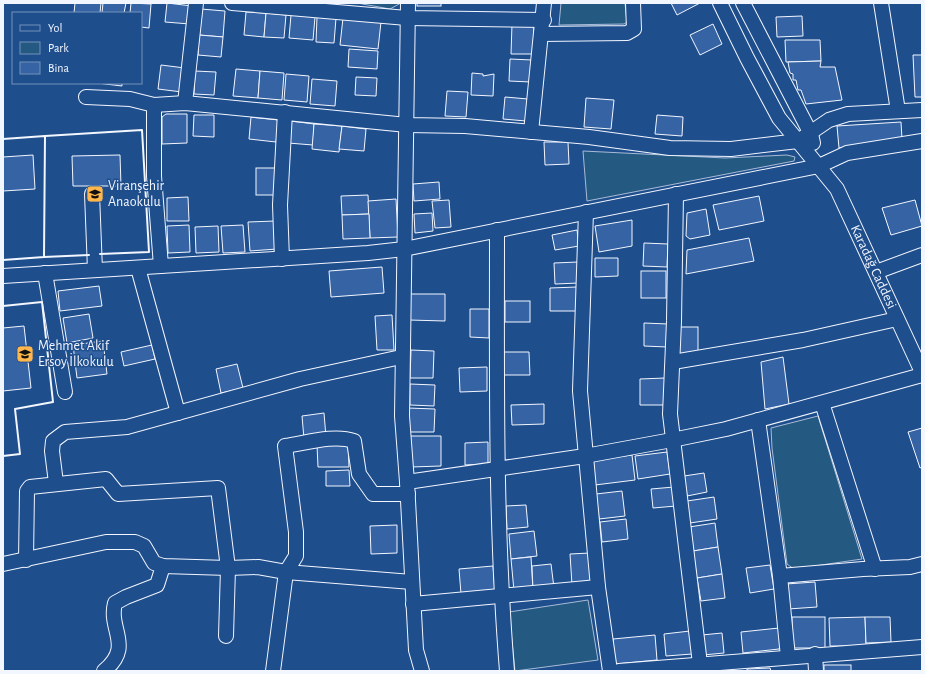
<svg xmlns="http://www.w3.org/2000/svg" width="925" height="674" font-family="'Alegreya Sans',sans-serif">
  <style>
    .green { fill: #245a82; stroke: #a8bbd7 }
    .building { fill: #3563a3; stroke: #f2f6ff }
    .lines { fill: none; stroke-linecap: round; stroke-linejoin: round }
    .minor-casing { stroke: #f2f6ff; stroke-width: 16 }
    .minor { stroke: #1f4e8c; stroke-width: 14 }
    .wall { stroke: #f2f6ff; stroke-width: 2 }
    .labels { text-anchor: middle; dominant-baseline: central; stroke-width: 3; stroke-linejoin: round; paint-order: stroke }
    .poi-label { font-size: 14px; fill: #f2f6ff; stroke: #1f4e8c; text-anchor: start }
    .street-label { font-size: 14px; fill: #f2f6ff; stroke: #1f4e8c }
  </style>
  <rect width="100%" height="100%" fill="#1f4e8c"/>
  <g class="green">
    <path d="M357,3H401L390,9Z"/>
    <path d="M561,3H625L627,22L624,24L559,25Z"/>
    <path d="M583,151L725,158L787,155L795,157L794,161L587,201Z"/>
    <path d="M818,416L862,559L794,569L787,564L772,448L771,428Z"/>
    <path d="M588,600L598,660L515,671L509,612Z"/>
  </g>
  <g class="building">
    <path d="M75,3H101L100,13H74Z"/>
    <path d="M103,3H126L124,13H102Z"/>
    <path d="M131,3L151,4L149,28L141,27V13H130Z"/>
    <path d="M167,3L192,6L190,24L165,22Z"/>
    <rect x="417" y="3" width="24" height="3"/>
    <path d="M671,3H700L677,15Z"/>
    <path d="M201,9L225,11L223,37L199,35Z"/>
    <path d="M246,12L266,13L264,37L244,35Z"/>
    <path d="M266,13L286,15L284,38L264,37Z"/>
    <path d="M291,15L315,17L313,40L289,38Z"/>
    <path d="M802,16L803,36L777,37L776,17Z"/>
    <path d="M317,17L336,18L334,43L316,42Z"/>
    <path d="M343,18L381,22L378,49L340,45Z"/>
    <path d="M512,24L534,25L533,54H511Z"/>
    <path d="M713,24L722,44L700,55L690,35Z"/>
    <path d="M199,35L223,37L221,57L198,55Z"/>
    <path d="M785,40H820L821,61L786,62Z"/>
    <path d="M349,49L378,51L377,69L348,67Z"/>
    <path d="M913,55H922V97H915Z"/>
    <path d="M510,59L532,60L531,82L509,81Z"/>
    <path d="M821,61L820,67H835L842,100L806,104L801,90H798L796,80H793V74L790,73L788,62Z"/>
    <path d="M161,65L185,68L182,92L158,89Z"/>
    <path d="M236,69L260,71L258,98L233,96Z"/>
    <path d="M195,71L216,72L214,95L194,94Z"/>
    <path d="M260,71L284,73L282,100L258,98Z"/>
    <path d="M472,73L483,74V76L494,74L493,96L471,95Z"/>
    <path d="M286,74L309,76L307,102L284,100Z"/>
    <path d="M356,77L377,78L376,96L355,95Z"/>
    <path d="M312,79L337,81L335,106L310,104Z"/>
    <path d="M97,83H122V86Z"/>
    <path d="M447,91L468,92L466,117L445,116Z"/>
    <path d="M505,97L528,99L526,121L503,119Z"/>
    <path d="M586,98L614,100L611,129L584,127Z"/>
    <path d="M166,114H187V143L162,144V117Z"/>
    <path d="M194,115H214V137L193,136Z"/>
    <path d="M657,115L683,117L682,136L655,134Z"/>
    <path d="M251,117L279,120L276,142L249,139Z"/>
    <path d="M291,121L314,124L313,145L288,143Z"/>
    <path d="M901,122L902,139L839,148L837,126Z"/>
    <path d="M314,124L342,126L339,152L312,149Z"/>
    <path d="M342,126L366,129L364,151L339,149Z"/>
    <path d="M544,142H568L569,164L545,165Z"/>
    <path d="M33,155L35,189L3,191V157Z"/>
    <path d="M120,155L121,186H73L72,156Z"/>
    <rect x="256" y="168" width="20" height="27"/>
    <path d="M439,182L440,199L414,201L413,184Z"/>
    <path d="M368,195L369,214L342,215L341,196Z"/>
    <path d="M759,196L764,221L719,230L713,205Z"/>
    <path d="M188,197L189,221H167V198Z"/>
    <path d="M396,199L398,237L370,238L368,201Z"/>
    <path d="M449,200L451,227L435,228L432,201Z"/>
    <path d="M915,200L922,226L891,235L882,208Z"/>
    <path d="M706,209L710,235L690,239L686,236L687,213Z"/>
    <path d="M432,213L433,231L415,233L414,214Z"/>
    <path d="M369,214L370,238L343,239L342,215Z"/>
    <path d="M632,220V246L599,252L595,226Z"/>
    <path d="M275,221L277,249L250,251L248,222Z"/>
    <path d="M189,225L190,252L168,253L167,226Z"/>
    <path d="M243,225L245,252L223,253L221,226Z"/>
    <path d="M218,226L219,252L196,253L195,227Z"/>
    <path d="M577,230L579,246L555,250L552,235Z"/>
    <path d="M749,238L754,261L686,274L687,250Z"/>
    <path d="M644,243L668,244L667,267L643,266Z"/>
    <path d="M595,258H618V276L595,277Z"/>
    <path d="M578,262L579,283L555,284L554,263Z"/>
    <path d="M382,267L384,293L331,297L329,271Z"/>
    <rect x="641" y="271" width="25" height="27"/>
    <path d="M99,286L102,306L60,311L58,291Z"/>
    <path d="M577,287V311H550V288Z"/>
    <path d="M410,294H445V321L409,320Z"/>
    <rect x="505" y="301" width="25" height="21"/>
    <path d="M470,309H489V338L470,337Z"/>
    <path d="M89,314L93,338L67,343L63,318Z"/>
    <path d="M392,315L394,350H377L375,316Z"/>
    <path d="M644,323L668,324L667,347L644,346Z"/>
    <path d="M24,326L31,388L3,391V328Z"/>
    <rect x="679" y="327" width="19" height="27"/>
    <path d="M103,341L107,374L77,378L73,345Z"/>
    <path d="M152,345L155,359L124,366L121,352Z"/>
    <path d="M411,350L434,351L433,378H410Z"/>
    <path d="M504,352H529L530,375H504Z"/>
    <path d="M783,357L789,404L765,409L761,362Z"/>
    <path d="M237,364L243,388L221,393L216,369Z"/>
    <path d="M487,367V391L460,392L459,368Z"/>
    <path d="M665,378V405H640V379Z"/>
    <path d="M410,384L435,385L434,406L410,405Z"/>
    <path d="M544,404V424L512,425L511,405Z"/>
    <path d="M408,408L435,409L434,432H408Z"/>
    <path d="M324,413L326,437L304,439L302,416Z"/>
    <path d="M922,428V467L920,468L908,432Z"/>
    <path d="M410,436H441V466L411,467Z"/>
    <path d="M488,442V464L465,465V443Z"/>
    <path d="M348,444L349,467H318L317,445Z"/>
    <path d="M667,452L670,474L638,479L635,456Z"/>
    <path d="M632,455L635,480L595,485L592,460Z"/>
    <path d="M349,470L350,486H326V471Z"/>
    <path d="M704,473L707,492L687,496L684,476Z"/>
    <path d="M674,487L676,506L653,508L651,489Z"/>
    <path d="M622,491L625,516L599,519L596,494Z"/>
    <path d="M714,497L717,519L690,523L687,501Z"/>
    <path d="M526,505L528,527L507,529L506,506Z"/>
    <path d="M626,519L628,539L602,542L600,522Z"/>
    <path d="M715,523L718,547L693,551L689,527Z"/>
    <path d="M397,525V553L371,554L370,526Z"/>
    <path d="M534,531L537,556L511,559L509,534Z"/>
    <path d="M718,547L722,574L697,578L693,551Z"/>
    <path d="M590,553L592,583L572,585L570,554Z"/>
    <path d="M531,557L533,590L514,591L511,559Z"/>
    <path d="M551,564L554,588L533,590L532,566Z"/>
    <path d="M770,565L774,589L750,593L746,568Z"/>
    <path d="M493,566L495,591L461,594L459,569Z"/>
    <path d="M722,574L725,598L701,601L697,578Z"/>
    <path d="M815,582L817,607L788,609L786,584Z"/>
    <rect x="792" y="617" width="33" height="31"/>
    <path d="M865,617L866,646H830L829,618Z"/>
    <path d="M865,617H890L891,642L866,643Z"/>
    <path d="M779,628L781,645L779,649L743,653L741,632Z"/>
    <path d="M690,631L692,654L666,656L664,634Z"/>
    <path d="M722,633L724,653L703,655L702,635Z"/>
    <path d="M655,635L657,660L615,664L613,639Z"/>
    <rect x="824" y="665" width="27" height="6"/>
    <path d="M770,668L771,671H747V669Z"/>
  </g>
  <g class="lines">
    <g class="minor-casing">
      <g id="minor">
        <path d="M232,3L407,18L544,20"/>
        <path d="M408,3L402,416L407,482L416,650L422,671"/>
        <path id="s1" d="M720,3L747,58L779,118L837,189L922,372"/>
        <path d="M743,3L811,134L813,143"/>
        <path d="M881,3L898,111"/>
        <path d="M541,34L627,33L634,29L633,3"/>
        <path d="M86,97L130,99L154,105L185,103L407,125L465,126L589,137L670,148L731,149L798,141L829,120L848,114L922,110"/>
        <path d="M185,103L196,3"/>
        <path d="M154,105V176L161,266"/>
        <path d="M531,132L544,3"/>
        <path d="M92,194L95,270"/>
        <path d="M676,194L674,321L670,414L700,664"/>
        <path d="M586,212L580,391L598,587L610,671"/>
        <path d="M497,230C497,377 495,524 507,671"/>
        <path d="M282,259L280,205L285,112"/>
        <path d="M138,268L178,413"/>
        <path d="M876,272L922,255"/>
        <path d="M45,273L65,392"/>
        <path d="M3,276L368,253L404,249L819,166L847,153L922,141"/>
        <path d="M673,362L803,340L897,319"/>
        <path d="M822,403L875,569"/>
        <path d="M758,420L780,576L788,657"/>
        <path d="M407,482L585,456L672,440L726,429L922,375"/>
        <path d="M56,483L52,451L53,441L65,432L127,427L300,379L401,357"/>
        <path d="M26,560L27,491L30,487L106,479L118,494L218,488L228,568L226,636"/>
        <path d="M3,564L106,542H135L144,546L154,563L163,566L228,568L258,567L286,572L412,582"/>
        <path d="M780,576L863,569L910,567L922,564"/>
        <path d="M413,604L598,587"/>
        <path d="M815,654L816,671"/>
        <path d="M104,671C134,646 108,630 115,603L126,597L157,585L163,566"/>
        <path d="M273,671L286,572L296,556V532L285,446C306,443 334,434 354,441L359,474L373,494H408"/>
        <path d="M619,671L922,647"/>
      </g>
    </g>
    <use href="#minor" class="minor"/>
    <g class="wall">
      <path d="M45,136L142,130L149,252L100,254"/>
      <path d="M3,139L45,136L44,257L3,260"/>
      <path d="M44,257L89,255"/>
      <path d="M3,306L42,302L53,402L15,409L20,454L3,456"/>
    </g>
  </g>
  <defs>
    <g id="school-square" transform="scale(0.9)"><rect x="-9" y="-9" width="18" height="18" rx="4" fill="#ffb74d" stroke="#1f4e8c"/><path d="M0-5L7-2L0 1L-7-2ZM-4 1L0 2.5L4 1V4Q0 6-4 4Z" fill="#111"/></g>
  </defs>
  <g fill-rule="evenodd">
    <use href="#school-square" x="95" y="194"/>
    <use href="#school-square" x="25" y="354"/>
  </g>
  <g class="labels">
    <g class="poi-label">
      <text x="108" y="186">Viranşehir<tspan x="108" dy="16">Anaokulu</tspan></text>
      <text x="38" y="346">Mehmet Akif<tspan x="38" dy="16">Ersoy İlkokulu</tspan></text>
    </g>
    <g class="street-label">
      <text stroke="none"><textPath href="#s1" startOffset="307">Karadağ Caddesi</textPath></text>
    </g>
  </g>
  <rect width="925" height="674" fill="none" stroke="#f2f6ff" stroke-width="8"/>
  <rect x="12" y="12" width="130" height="72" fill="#1f4e8c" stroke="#7391ba"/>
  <rect x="20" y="25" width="20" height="6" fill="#1f4e8c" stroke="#7391ba"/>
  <text x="48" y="32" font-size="12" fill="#f2f6ff">Yol</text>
  <rect x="20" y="42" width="20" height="12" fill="#245a82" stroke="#7391ba"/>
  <text x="48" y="52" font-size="12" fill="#f2f6ff">Park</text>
  <rect x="20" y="62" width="20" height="12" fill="#3563a3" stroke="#7391ba"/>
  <text x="48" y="72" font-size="12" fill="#f2f6ff">Bina</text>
</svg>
